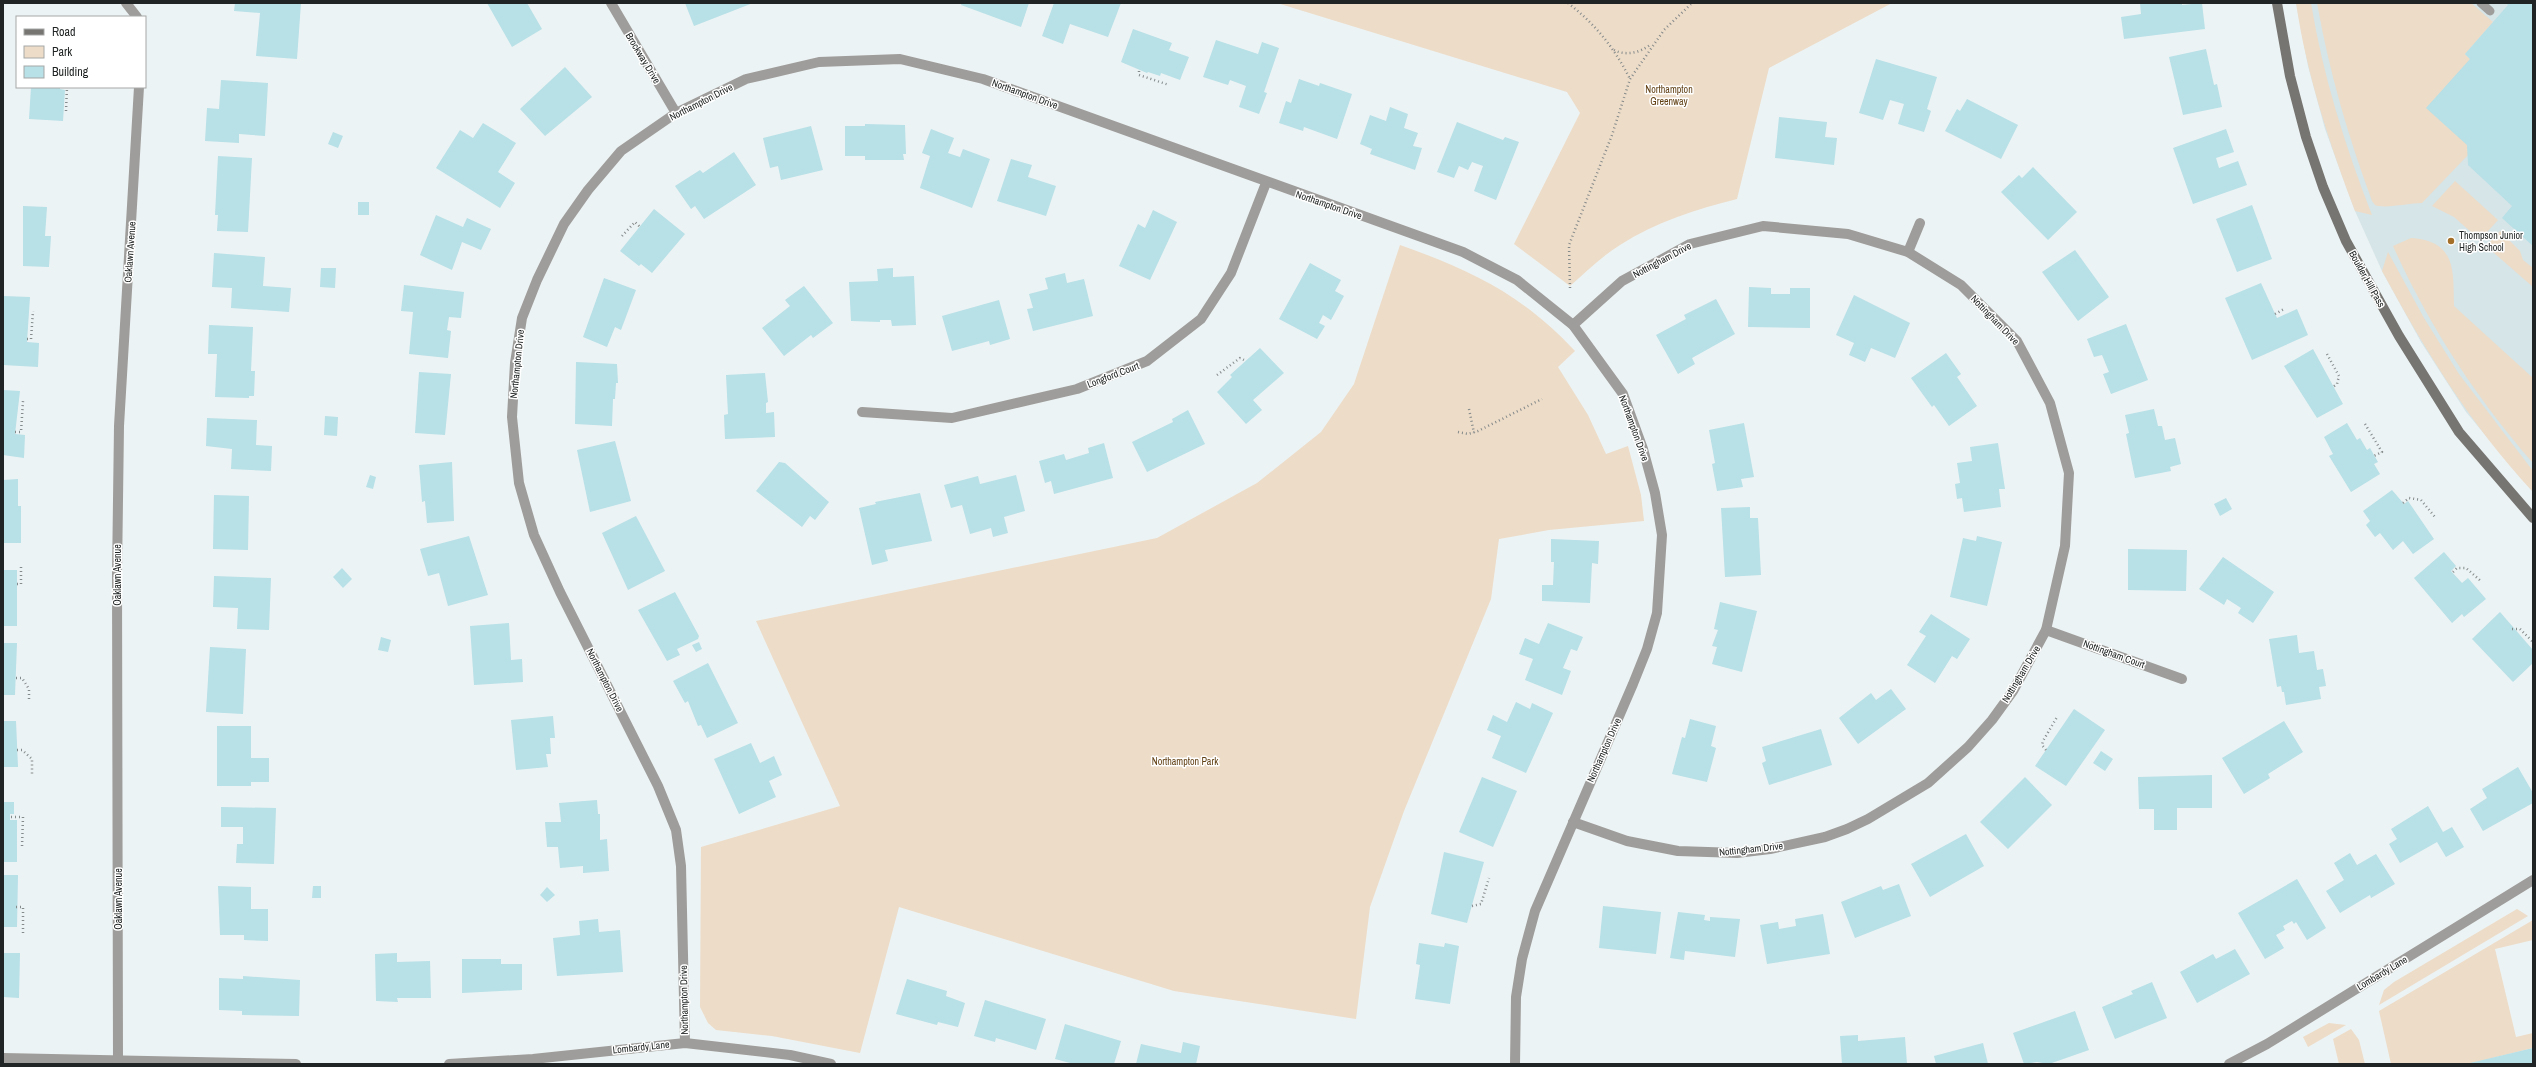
<svg xmlns="http://www.w3.org/2000/svg" width="2536" height="1067" font-family="'Archivo Narrow',sans-serif">
  <style>
    .built { fill: #d6e5e8 }
    .green { fill: #eddcc8 }
    .building { fill: #b7e0e7 }
    .lines { fill: none; stroke-linecap: round; stroke-linejoin: round }
    .path { stroke: #858a8a; stroke-width: 2.5; stroke-dasharray: 1 3; stroke-linecap: butt }
    .lane { stroke: #9f9d9b; stroke-width: 9 }
    .street { stroke: #9f9d9b; stroke-width: 10 }
    .secondary { stroke: #777572; stroke-width: 10 }
    .poi-dot { fill: #a47029; stroke: #fff; stroke-width: 1.5 }
    .labels { text-anchor: middle; dominant-baseline: central; stroke-width: 3; stroke-linejoin: round; paint-order: stroke }
    .street-label { font-size: 10px; fill: #212424; stroke: #fff }
    .park-label { font-size: 10px; fill: #603f13; stroke: #fff }
    .poi-label { font-size: 10px; fill: #212424; stroke: #fff; text-anchor: start }
  </style>
  <rect width="100%" height="100%" fill="#ecf3f4"/>
  <path class="built" d="M2296,3H2533V492L2466,412L2421,342L2382,271L2355,211L2325,129L2308,66Z"/>
  <g class="green">
    <path d="M1277,3H1892L1769,68L1737,199C1696,209 1656,222 1620,245C1602,256 1586,272 1570,286L1514,244L1580,113L1567,92Z"/>
    <path d="M2296,3H2311C2323,76 2345,146 2372,215L2355,211C2329,142 2307,76 2296,3Z"/>
    <path d="M2317,3H2471L2493,22L2465,54L2470,59L2468,155L2422,203C2410,203 2384,209 2375,205L2372,201C2348,136 2329,71 2317,3Z"/>
    <path d="M2455,181L2498,220L2480,240L2454,217L2432,206Z"/>
    <path d="M2500,231L2520,251L2523,260L2533,268V287L2486,246Z"/>
    <path d="M2411,238C2457,241 2453,271 2454,306L2533,378V463C2476,398 2428,324 2393,246Z"/>
    <path d="M1400,245C1471,270 1523,295 1575,351L1558,367L1588,415L1606,454L1628,446L1641,495L1644,521L1549,530L1499,539L1491,599L1404,811L1370,907L1356,1019L1174,991L899,907L860,1053L772,1036L716,1030L708,1023L700,1007L701,847L840,806L756,621L1157,538L1257,483L1321,432L1354,384Z"/>
    <path d="M2388,252L2424,318L2459,374L2533,471V492C2470,424 2426,352 2382,271Z"/>
    <path d="M2517,909L2528,916L2379,1005L2384,990L2394,982Z"/>
    <path d="M2533,920V940L2495,949L2516,1037L2533,1033V1048L2468,1064H2391L2379,1011Z"/>
    <path d="M2329,1023L2346,1025L2308,1047L2303,1037Z"/>
    <path d="M2351,1029L2359,1040L2365,1064H2339L2333,1039Z"/>
  </g>
  <g class="building">
    <path d="M235,3H301L297,59L256,56L260,13L234,11Z"/>
    <path d="M487,3H527L542,29L512,47Z"/>
    <path d="M685,3H753L694,26Z"/>
    <path d="M962,3H1029L1021,27L961,5Z"/>
    <path d="M1054,3H1121L1108,37L1070,24L1063,44L1042,36Z"/>
    <path d="M2140,3H2182V5L2202,3L2205,29L2124,39L2121,17L2141,14Z"/>
    <path d="M2506,3H2533V246L2502,218L2512,206L2468,165L2467,145L2426,108L2470,59L2465,54L2508,5Z"/>
    <path d="M1133,29L1172,43L1169,50L1189,57L1180,80L1161,73L1160,76L1148,72L1147,73L1121,62Z"/>
    <path d="M1216,40L1258,54L1262,42L1279,48L1264,92L1267,93L1259,114L1239,107L1246,86L1230,80L1228,85L1203,77Z"/>
    <path d="M2206,49L2214,85L2217,84L2222,107L2183,115L2169,57Z"/>
    <path d="M1876,59L1937,77L1927,109L1931,111L1924,132L1898,124L1904,104L1890,100L1883,120L1859,113Z"/>
    <path d="M565,67L592,97L545,136L520,109Z"/>
    <path d="M1299,79L1319,86L1320,83L1352,94L1337,139L1304,127L1303,131L1279,123L1286,101L1291,103Z"/>
    <path d="M221,80L268,83L265,136L239,134V143L205,141L207,108L219,109Z"/>
    <path d="M31,87H60V89L65,90L63,121L29,119Z"/>
    <path d="M1967,99L2018,125L2001,159L1945,131L1957,109L1960,111Z"/>
    <path d="M1390,107L1408,114L1404,128L1418,133L1413,146L1422,148L1415,170L1370,154L1372,149L1360,144L1370,115L1386,121Z"/>
    <path d="M1779,117L1827,122L1825,137L1837,138L1834,165L1775,158Z"/>
    <path d="M1457,122L1503,140L1505,137L1519,142L1496,200L1474,191L1483,166L1472,162L1468,170L1459,166L1454,178L1437,172Z"/>
    <path d="M483,123L516,143L498,172L515,183L500,208L436,168L460,130L473,138Z"/>
    <path d="M865,124L905,125L906,154H903L904,160H865V156H845V126H865Z"/>
    <path d="M811,126L823,170L781,180L778,166L770,168L763,138Z"/>
    <path d="M931,129L954,138L948,153L960,157L963,149L990,159L972,208L920,188L930,156L922,153Z"/>
    <path d="M2226,129L2234,152L2216,158L2219,168L2238,161L2247,185L2193,204L2173,148Z"/>
    <path d="M333,132L343,136L338,148L328,144Z"/>
    <path d="M734,152L756,185L704,219L695,206L691,209L675,186L700,170L703,173Z"/>
    <path d="M218,156L252,158L248,232L217,231L218,215H215Z"/>
    <path d="M1011,159L1032,165L1028,177L1056,186L1046,216L997,201Z"/>
    <path d="M2033,167L2077,212L2048,240L2001,192L2019,175L2022,178Z"/>
    <rect x="358" y="202" width="11" height="13"/>
    <path d="M2252,205L2272,259L2237,272L2216,219Z"/>
    <path d="M23,206L47,207L45,236H51L49,267L23,266Z"/>
    <path d="M654,209L685,234L652,273L641,264L639,266L620,251Z"/>
    <path d="M1153,210L1177,222L1150,280L1119,266L1138,224L1145,228Z"/>
    <path d="M436,215L463,227L467,218L491,229L481,250L462,242L452,270L420,255Z"/>
    <path d="M2075,250L2109,297L2078,321L2042,272Z"/>
    <path d="M214,253L265,257L263,286L291,288L289,312L231,308L232,288L212,287Z"/>
    <path d="M1310,263L1341,280L1335,291L1344,296L1331,320L1323,315L1319,323L1325,326L1317,339L1279,319Z"/>
    <path d="M321,268H336L335,288L320,287Z"/>
    <path d="M893,268V277L914,276L916,325L892,326L891,320H880V322L851,321L849,282L878,281L877,269Z"/>
    <path d="M1065,273L1067,283L1084,279L1093,316L1033,331L1027,309L1033,308L1029,294L1048,289L1045,278Z"/>
    <path d="M604,278L636,290L621,330L615,327L607,347L583,337Z"/>
    <path d="M2261,283L2277,318L2297,309L2308,335L2252,360L2225,298Z"/>
    <path d="M404,285L464,292L461,318L449,317L447,330L451,331L448,358L409,354L413,312L401,311Z"/>
    <path d="M804,286L833,323L813,338L811,335L784,356L762,328L790,306L785,300Z"/>
    <path d="M1749,287L1771,288V294H1790V288H1810V328L1748,327Z"/>
    <path d="M1854,295L1910,323L1895,358L1871,348L1865,362L1849,355L1854,343L1836,335Z"/>
    <path d="M3,296L30,297L27,342L39,343L38,367L3,365Z"/>
    <path d="M1716,299L1735,334L1692,358L1695,364L1678,374L1656,335L1686,319L1684,315Z"/>
    <path d="M999,300L1010,339L990,345L989,341L952,351L942,316Z"/>
    <path d="M2126,324L2148,380L2111,394L2103,374L2109,372L2102,355L2094,357L2087,339Z"/>
    <path d="M209,325L253,327L251,371H255L254,396H249V398L215,397L217,354H208Z"/>
    <path d="M1260,348L1284,373L1253,400L1262,410L1246,424L1217,392L1232,377L1230,375Z"/>
    <path d="M2313,349L2343,404L2317,418L2284,366Z"/>
    <path d="M1946,353L1961,374L1957,377L1977,406L1949,426L1934,405L1932,407L1911,378Z"/>
    <path d="M576,362L617,364L618,383H616L615,399H613L612,426L575,424Z"/>
    <path d="M419,372L451,374L445,435L415,433Z"/>
    <path d="M765,373L768,402L766,403V413L774,412L775,437L725,439L724,415L728,414L726,375Z"/>
    <path d="M3,390L20,391L15,434L25,435L24,458L3,455Z"/>
    <path d="M2154,409L2158,426H2162L2165,440L2175,438L2181,464L2170,467L2171,471L2135,478L2126,434L2129,433L2125,415Z"/>
    <path d="M1188,410L1205,444L1147,472L1132,442L1173,422L1172,419Z"/>
    <path d="M325,416L338,417L337,436L324,435Z"/>
    <path d="M207,418L257,420L256,445L272,446L271,471L231,469L232,449L206,446Z"/>
    <path d="M1744,423L1754,477L1741,479L1743,487L1717,491L1712,464L1715,463L1709,430Z"/>
    <path d="M2347,423L2357,440L2360,438L2367,450L2370,448L2378,462L2374,464L2380,474L2351,492L2329,456L2333,454L2324,437Z"/>
    <path d="M615,441L631,501L590,512L577,450Z"/>
    <path d="M1104,443L1113,478L1054,494L1051,481L1045,483L1039,461L1064,454L1066,460L1089,453L1088,448Z"/>
    <path d="M1998,443L2005,489H1999L2001,507L1964,512L1962,498L1957,499L1955,484L1960,483L1957,463L1972,461L1970,447Z"/>
    <path d="M452,462L454,521L427,523L425,501L422,502L419,465Z"/>
    <path d="M779,462L785,463L829,502L815,520L810,516L802,527L756,491Z"/>
    <path d="M370,475L376,477L373,489L366,487Z"/>
    <path d="M1016,475L1025,511L1004,517L1008,533L993,537L991,528L970,534L962,505L951,508L944,485L978,476L980,484Z"/>
    <path d="M18,479V506H21V543H3V480Z"/>
    <path d="M2392,490L2404,504L2408,501L2434,539L2413,554L2403,541L2393,550L2380,533L2375,537L2366,525L2370,521L2363,511Z"/>
    <path d="M920,493L932,541L885,550L888,561L872,565L859,508L876,504L875,502Z"/>
    <path d="M214,495L249,496L248,550L213,549Z"/>
    <path d="M2226,498L2232,509L2220,516L2214,504Z"/>
    <path d="M1750,507V518H1758L1761,575L1725,577L1721,508Z"/>
    <path d="M636,516L665,571L628,590L602,533Z"/>
    <path d="M469,536L488,595L448,606L439,573L428,576L420,549Z"/>
    <path d="M1977,536L2002,542L1987,606L1950,597L1963,538L1976,541Z"/>
    <path d="M1551,539L1599,541L1598,564L1592,563L1590,603L1542,601V585H1553L1554,562H1551Z"/>
    <path d="M2128,549L2187,550L2186,591L2128,590Z"/>
    <path d="M2444,552L2456,566L2451,571L2462,583L2468,578L2486,599L2464,617L2462,614L2452,623L2414,578Z"/>
    <path d="M2223,557L2274,592L2253,623L2238,613L2241,608L2227,599L2224,605L2199,589Z"/>
    <path d="M342,568L352,579L343,588L333,577Z"/>
    <rect x="3" y="570" width="14" height="56"/>
    <path d="M214,576L271,578L269,630L237,629L238,608L213,607Z"/>
    <path d="M675,592L699,636L698,639L677,649L680,655L667,661L638,610Z"/>
    <path d="M1720,602L1757,611L1742,672L1712,664L1717,647L1712,646L1718,630L1714,629Z"/>
    <path d="M2500,612L2533,650V663L2513,682L2472,639Z"/>
    <path d="M1931,614L1970,639L1957,659L1952,656L1935,683L1907,665L1926,636L1919,632Z"/>
    <path d="M509,623L511,660L522,659L523,682L474,685L470,626Z"/>
    <path d="M1548,623L1583,637L1577,651L1571,649L1563,668L1571,671L1562,695L1525,680L1533,659L1519,654L1525,638L1539,644Z"/>
    <path d="M2297,635L2299,653L2314,651L2317,670L2323,669L2326,686L2319,687L2321,699L2286,705L2284,692H2282L2281,686L2277,687L2269,639Z"/>
    <path d="M381,637L391,640L388,652L378,650Z"/>
    <path d="M699,642L702,649L696,652L692,645Z"/>
    <path d="M3,643H17L15,695H3Z"/>
    <path d="M210,647L246,649L243,714L206,712Z"/>
    <path d="M708,663L738,723L707,738L701,725L698,726L688,701L685,703L673,681Z"/>
    <path d="M1891,689L1906,709L1858,744L1839,718L1871,693L1876,700Z"/>
    <path d="M1516,702L1530,709L1532,703L1553,713L1526,773L1492,758L1501,736L1487,730L1493,715L1507,722Z"/>
    <path d="M2074,709L2105,730L2066,786L2035,766Z"/>
    <path d="M553,716L555,738H550L551,754H546L548,767L516,770L511,720Z"/>
    <path d="M1690,719L1716,726L1711,746L1716,748L1707,782L1672,774L1682,737L1685,738Z"/>
    <path d="M3,721H16L18,767H3Z"/>
    <path d="M2284,721L2303,752L2268,774L2270,778L2244,794L2222,758Z"/>
    <path d="M217,726H251V758H269V782H251V786H217Z"/>
    <path d="M1821,729L1832,765L1769,785L1762,763L1766,761L1762,747Z"/>
    <path d="M751,743L760,763L774,756L782,775L769,781L776,797L739,814L714,759Z"/>
    <path d="M2101,751L2113,759L2105,771L2093,763Z"/>
    <path d="M2518,767L2533,793V803L2483,831L2470,809L2487,798L2482,789Z"/>
    <path d="M2212,775V808H2177V830H2154V809H2139L2138,777Z"/>
    <path d="M1482,777L1517,791L1493,847L1459,832Z"/>
    <path d="M2025,777L2052,805L2008,849L1980,822Z"/>
    <path d="M597,800L598,814H600V840L607,839L609,871L583,873V866L560,868L558,847H547L545,822H561L559,803Z"/>
    <path d="M3,802H14V814H10V820H17V862H3Z"/>
    <path d="M2428,806L2443,832L2452,827L2464,847L2446,857L2437,842L2400,863L2389,844L2397,839L2391,829Z"/>
    <path d="M221,807L276,808L274,864L236,863L237,844H243V827H221Z"/>
    <path d="M1966,834L1984,866L1930,897L1911,864Z"/>
    <path d="M1444,852L1484,862L1467,923L1431,914Z"/>
    <path d="M2350,853L2357,865L2376,854L2395,884L2371,898L2370,895L2340,913L2326,891L2344,880L2334,863Z"/>
    <path d="M3,875H18L17,927H3Z"/>
    <path d="M2297,879L2326,928L2307,940L2296,922L2294,924L2292,921L2283,926L2285,930L2276,935L2284,948L2265,959L2238,913Z"/>
    <path d="M1899,884L1911,916L1855,938L1841,902L1881,886L1883,890Z"/>
    <path d="M218,886L251,887V909H268V941L244,940V935H220Z"/>
    <path d="M313,886H321V898H312Z"/>
    <path d="M547,887L555,895L547,902L540,895Z"/>
    <path d="M1603,906L1661,912L1656,954L1599,948Z"/>
    <path d="M1678,912L1705,915L1704,920L1710,921V917L1740,919L1735,957L1685,951L1684,960L1670,958Z"/>
    <path d="M1823,914L1830,954L1767,964L1760,925L1778,922L1779,929L1796,926L1795,919Z"/>
    <path d="M598,919L599,932L620,930L623,972L557,976L553,938L580,935L579,921Z"/>
    <path d="M1419,943L1444,947L1445,943L1459,946L1450,1004L1415,999L1420,965L1416,964Z"/>
    <path d="M2235,949L2250,974L2197,1003L2180,972L2213,954L2216,959Z"/>
    <path d="M3,953H20L19,998L3,997Z"/>
    <path d="M397,953V962L430,961L431,998H397L398,1002L376,1001L375,954Z"/>
    <path d="M462,959H501V964H522V990L462,993Z"/>
    <path d="M243,976L300,980L299,1016L242,1015V1011L219,1010V978L243,979Z"/>
    <path d="M907,979L947,991L946,996L965,1003L958,1027L938,1022L937,1025L896,1014Z"/>
    <path d="M2152,982L2167,1018L2115,1039L2102,1007L2133,994L2131,991Z"/>
    <path d="M985,1000L1046,1019L1036,1050L996,1038L995,1042L974,1036Z"/>
    <path d="M2075,1011L2089,1050L2049,1064L2037,1062L2024,1064L2013,1033Z"/>
    <path d="M1065,1024L1121,1041L1114,1064H1074L1055,1059Z"/>
    <path d="M1858,1035V1041L1905,1037L1907,1064H1842L1840,1036Z"/>
    <path d="M1183,1042L1200,1046L1196,1064H1136L1141,1044L1181,1053Z"/>
    <path d="M1983,1043L1988,1064H1936L1934,1056Z"/>
    <path d="M2533,1048V1064H2470V1063Z"/>
  </g>
  <g class="lines">
    <g class="path">
      <path d="M1568,3C1595,24 1614,47 1630,79"/>
      <path d="M1614,50C1626,56 1639,53 1650,45"/>
      <path d="M1139,71V75L1169,85"/>
      <path d="M66,111L67,87"/>
      <path d="M622,236L635,222L640,227"/>
      <path d="M1570,288L1569,245L1612,135L1630,79L1664,30L1692,3"/>
      <path d="M2275,314L2284,309"/>
      <path d="M27,339H31L33,311"/>
      <path d="M2327,354L2339,376L2337,384L2333,387"/>
      <path d="M1217,375L1240,358L1246,361"/>
      <path d="M1469,409L1474,433"/>
      <path d="M2365,424L2382,452L2374,456"/>
      <path d="M15,432H21L23,401"/>
      <path d="M1458,432L1468,434L1478,431L1542,399"/>
      <path d="M2403,503L2409,498L2421,500L2435,517"/>
      <path d="M2453,572L2457,568H2466L2482,582"/>
      <path d="M17,584H21V565"/>
      <path d="M2512,629H2520L2533,642"/>
      <path d="M16,678H22L29,689V702"/>
      <path d="M17,750H22L32,759V776"/>
      <path d="M2046,750L2042,745L2043,741L2057,717"/>
      <path d="M11,817H23L22,847"/>
      <path d="M1472,906L1481,904L1489,878"/>
      <path d="M16,907H23V935"/>
    </g>
    <path class="lane" d="M2481,3L2490,11"/>
    <g class="street">
      <path d="M126,3L137,17"/>
      <path d="M611,3L676,113"/>
      <path d="M1908,252L1920,223"/>
      <path d="M862,412L952,418L1077,389L1147,361L1201,319L1231,273L1266,183"/>
      <path d="M2046,630L2182,679"/>
      <path d="M1573,822L1627,841L1678,851L1737,853L1770,849L1825,837L1847,829L1868,819L1928,783L1968,747L1992,720L2013,691L2046,630L2065,546L2069,473L2050,403L2017,341L1961,285L1908,252L1848,234L1763,226L1690,244L1622,281L1573,325"/>
      <path d="M685,1043L681,866L676,830L658,786L560,592L534,535L519,483L512,417L515,363L522,318L537,280L564,224L588,190L621,151L676,113L746,79L819,62L900,59L983,79L1463,252L1517,280L1573,325L1623,394L1643,449L1655,493L1662,535L1657,613L1647,649L1633,684L1535,911L1522,959L1516,997L1515,1064"/>
      <path d="M3,1058L296,1064"/>
      <path d="M118,1064L117,574L119,426L139,87"/>
      <path d="M449,1064L533,1059L685,1043L790,1055L831,1064"/>
      <path d="M2229,1064L2267,1044L2533,880"/>
    </g>
    <path class="secondary" d="M2277,3L2290,76L2306,137L2323,187L2346,241L2399,336L2459,432L2533,518"/>
  </g>
  <circle class="poi-dot" cx="2451" cy="241" r="4"/>
  <g class="labels">
    <g class="street-label">
      <text transform="translate(643 58) rotate(59)">Brockway Drive</text>
      <text transform="translate(1025 94) rotate(20)">Northampton Drive</text>
      <text transform="translate(701 102) rotate(-27)">Northampton Drive</text>
      <text transform="translate(1329 205) rotate(19)">Northampton Drive</text>
      <text transform="translate(130 252) rotate(-86)">Oaklawn Avenue</text>
      <text transform="translate(1662 260) rotate(-28)">Nottingham Drive</text>
      <text transform="translate(2367 279) rotate(61)">Boulder Hill Pass</text>
      <text transform="translate(1995 320) rotate(46)">Nottingham Drive</text>
      <text transform="translate(517 364) rotate(-84)">Northampton Drive</text>
      <text transform="translate(1113 375) rotate(-21)">Longford Court</text>
      <text transform="translate(1634 428) rotate(70)">Northampton Drive</text>
      <text transform="translate(117 575) rotate(-90)">Oaklawn Avenue</text>
      <text transform="translate(2114 654) rotate(20)">Nottingham Court</text>
      <text transform="translate(2021 674) rotate(-59)">Nottingham Drive</text>
      <text transform="translate(605 680) rotate(63)">Northampton Drive</text>
      <text transform="translate(1604 750) rotate(-66)">Northampton Drive</text>
      <text transform="translate(1751 849) rotate(-6)">Nottingham Drive</text>
      <text transform="translate(118 899) rotate(-90)">Oaklawn Avenue</text>
      <text transform="translate(2382 973) rotate(-31)">Lombardy Lane</text>
      <text transform="translate(684 1000) rotate(-91)">Northampton Drive</text>
      <text transform="translate(641 1047) rotate(-6)">Lombardy Lane</text>
    </g>
    <g class="park-label">
      <text x="1669" y="89">Northampton<tspan x="1669" dy="12">Greenway</tspan></text>
      <text x="1185" y="761">Northampton Park</text>
    </g>
    <g class="poi-label">
      <text x="2459" y="235">Thompson Junior<tspan x="2459" dy="12">High School</tspan></text>
    </g>
  </g>
  <rect width="2536" height="1067" fill="none" stroke="#212424" stroke-width="8"/>
  <rect x="16" y="16" width="130" height="72" fill="#ffffff" stroke="#a6a7a7"/>
  <rect x="24" y="29" width="20" height="6" fill="#777572" stroke="#a6a7a7"/>
  <text x="52" y="36" font-size="12" fill="#212424">Road</text>
  <rect x="24" y="46" width="20" height="12" fill="#eddcc8" stroke="#a6a7a7"/>
  <text x="52" y="56" font-size="12" fill="#212424">Park</text>
  <rect x="24" y="66" width="20" height="12" fill="#b7e0e7" stroke="#a6a7a7"/>
  <text x="52" y="76" font-size="12" fill="#212424">Building</text>
</svg>
